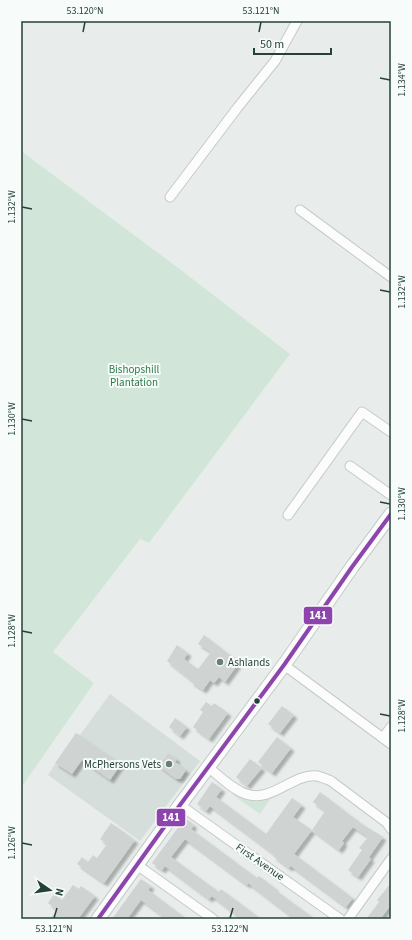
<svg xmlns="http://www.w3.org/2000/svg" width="412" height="940" font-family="'Source Sans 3',sans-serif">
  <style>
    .built { fill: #d6dedb }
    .green { fill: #d1e6d8 }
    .building { fill: #cfd4d2; filter: url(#shadow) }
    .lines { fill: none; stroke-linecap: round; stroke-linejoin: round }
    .minor-casing { stroke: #c5cac8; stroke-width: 11 }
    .secondary-casing { stroke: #c3cbc8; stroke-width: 15 }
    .minor { stroke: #fcfcfc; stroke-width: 9 }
    .secondary { stroke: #fcfcfc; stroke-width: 13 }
    .bus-1-casing { stroke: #f7fbf9; stroke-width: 7 }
    .bus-1 { stroke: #8e44ad; stroke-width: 4 }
    .ticks { fill: none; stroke: #24423a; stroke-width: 1.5 }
    .poi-dot { fill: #697e78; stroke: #f7fbf9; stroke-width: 1.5 }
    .bus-dot { fill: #24423a; stroke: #f7fbf9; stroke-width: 1.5 }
    .labels { text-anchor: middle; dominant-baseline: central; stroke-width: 4; stroke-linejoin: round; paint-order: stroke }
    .park-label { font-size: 11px; fill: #2d7a4b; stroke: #f7fbf9 }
    .poi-label { font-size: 11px; fill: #24423a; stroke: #f7fbf9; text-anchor: start }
    .street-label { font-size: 11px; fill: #24423a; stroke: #f7fbf9 }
    .line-badge { stroke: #f7fbf9; stroke-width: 1.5 }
    .badge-label { font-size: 11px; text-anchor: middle; font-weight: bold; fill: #fff }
    .neatline { fill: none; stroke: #24423a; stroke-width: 1.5 }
    .ticks-label { font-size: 10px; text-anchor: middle; fill: #24423a }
  </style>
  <defs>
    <filter id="shadow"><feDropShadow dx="3.5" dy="3.5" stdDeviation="1" flood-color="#0004"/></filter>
  </defs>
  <rect width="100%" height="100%" fill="#e8edeb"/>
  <path class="built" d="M110,694L200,761L140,841L48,775L76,733L80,735Z"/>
  <g class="green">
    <path d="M21,151L177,267L290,354L149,543L140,539L53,652L94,683L21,788Z"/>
    <path d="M234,792C248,801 254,801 271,798L260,814L233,795Z"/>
  </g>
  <g class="building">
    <path d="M204,635L238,661L236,664H238L225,682L219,677L214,683L210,680L203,690L191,682V680L167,661L177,645L188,653L184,659L198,669L211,652L198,644Z"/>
    <path d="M206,702L212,706L214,703L228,713L209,739L193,727L203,712L200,710Z"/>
    <path d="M282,706L294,715L280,733L268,724Z"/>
    <path d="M175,718L187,727L180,736L169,727Z"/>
    <path d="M76,733L121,764L110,780L82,760L72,774L55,763Z"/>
    <path d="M277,737L291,748L272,773L258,762Z"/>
    <path d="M168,753L177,759L175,762L186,770L180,779H176L159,766Z"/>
    <path d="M250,759L262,768L247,786L236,777Z"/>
    <path d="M212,782L222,789L216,797L266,834L292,798L302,805L293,817L312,830L325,811L313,802L320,792L362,824L383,837L369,857L371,859L358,877L348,870L362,850L359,848L368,837L353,827L342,841L344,843L339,850L312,830L294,854L353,898L346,907L291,866L289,868L273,856L274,854L210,806L206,811L197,804Z"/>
    <path d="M185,818L194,825L191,829L257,878L259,876L275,888L274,889L315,919H295L248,883L247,885L185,839L171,857L219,892L221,889L261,919H242L212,896L209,899L165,866L162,870L152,863Z"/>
    <path d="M111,823L135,840L104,883L77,864L82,857L88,862L93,855L97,858L107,844L100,839Z"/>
    <path d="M141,879L151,886L148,890L187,919H167L141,900L127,919H112Z"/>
    <path d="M391,883V905L380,919H366L379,902L377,900Z"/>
    <path d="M73,885L79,889L81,886L95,896L78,919H50L57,910L48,903L54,894L62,900Z"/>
  </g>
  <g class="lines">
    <g class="minor-casing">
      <g id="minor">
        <path d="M170,197L238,107L275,61L297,21"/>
        <path d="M300,210L391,277"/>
        <path d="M350,466L391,495"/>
        <path d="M288,515L362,412L391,432"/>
        <path d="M284,665L391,744"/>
        <path d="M383,738L391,727"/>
        <path d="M208,767C219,776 232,789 246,794C272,803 293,773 317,776C322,777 326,779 331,781L387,823L391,829"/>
        <path d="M180,805L340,919"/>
        <path d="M137,865L213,919"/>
        <path d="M348,919L391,859"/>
      </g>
    </g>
    <g class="secondary-casing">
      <path id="secondary" d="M98,919L180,805L284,665L352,567L391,514"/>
    </g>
    <use href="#minor" class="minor"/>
    <use href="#secondary" class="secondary"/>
    <g class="bus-1-casing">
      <path id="bus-1" d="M98,919L180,805L284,665L352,567L391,514"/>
    </g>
    <use href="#bus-1" class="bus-1"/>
  </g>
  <path class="ticks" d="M83,32L85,22M259,32L261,22M380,78L390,80M22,207L32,209M380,290L390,292M22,419L32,421M380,502L390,504M22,631L32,633M380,714L390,716M22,843L32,845M54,918L57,908M230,918L233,908"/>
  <g class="poi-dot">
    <circle cx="220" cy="662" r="4"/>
    <circle cx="169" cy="764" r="4"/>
  </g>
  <circle class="bus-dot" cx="257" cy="701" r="3.5"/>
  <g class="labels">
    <g class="park-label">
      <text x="134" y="369">Bishopshill<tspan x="134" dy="13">Plantation</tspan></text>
    </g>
    <g class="poi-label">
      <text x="228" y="662">Ashlands</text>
      <text x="161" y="764" text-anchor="end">McPhersons Vets</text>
    </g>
    <g class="street-label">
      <text transform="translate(260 862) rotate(35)">First Avenue</text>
    </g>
  </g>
  <g class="line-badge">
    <rect x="303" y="606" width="30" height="19" rx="4" fill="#8e44ad"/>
    <rect x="156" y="808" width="30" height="19" rx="4" fill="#8e44ad"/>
  </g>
  <g class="badge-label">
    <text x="318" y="619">141</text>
    <text x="171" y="821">141</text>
  </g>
  <rect width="412" height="940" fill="none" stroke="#f7fbf9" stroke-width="44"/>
  <g transform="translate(50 890) rotate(103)" stroke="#f7fbf9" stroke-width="3" paint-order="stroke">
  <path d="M0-3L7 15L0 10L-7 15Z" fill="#24423a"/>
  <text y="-6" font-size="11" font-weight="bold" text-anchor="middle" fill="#24423a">N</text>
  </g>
  <path d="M254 48v6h77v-6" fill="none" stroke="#24423a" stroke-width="2"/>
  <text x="260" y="48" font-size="12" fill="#24423a" stroke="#f7fbf9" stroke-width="3" paint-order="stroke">50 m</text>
  <rect x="22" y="22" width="368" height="896" class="neatline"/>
  <g class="ticks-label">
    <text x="85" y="14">53.120°N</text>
    <text x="261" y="14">53.121°N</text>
    <text transform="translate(401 80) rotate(-90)" y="4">1.134°W</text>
    <text transform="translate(11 207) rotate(-90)" y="4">1.132°W</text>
    <text transform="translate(401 292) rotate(-90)" y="4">1.132°W</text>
    <text transform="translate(11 419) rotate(-90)" y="4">1.130°W</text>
    <text transform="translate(401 504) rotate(-90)" y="4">1.130°W</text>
    <text transform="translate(11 631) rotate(-90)" y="4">1.128°W</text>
    <text transform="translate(401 716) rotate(-90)" y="4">1.128°W</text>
    <text transform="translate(11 843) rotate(-90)" y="4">1.126°W</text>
    <text x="54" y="932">53.121°N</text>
    <text x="230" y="932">53.122°N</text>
  </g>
</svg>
